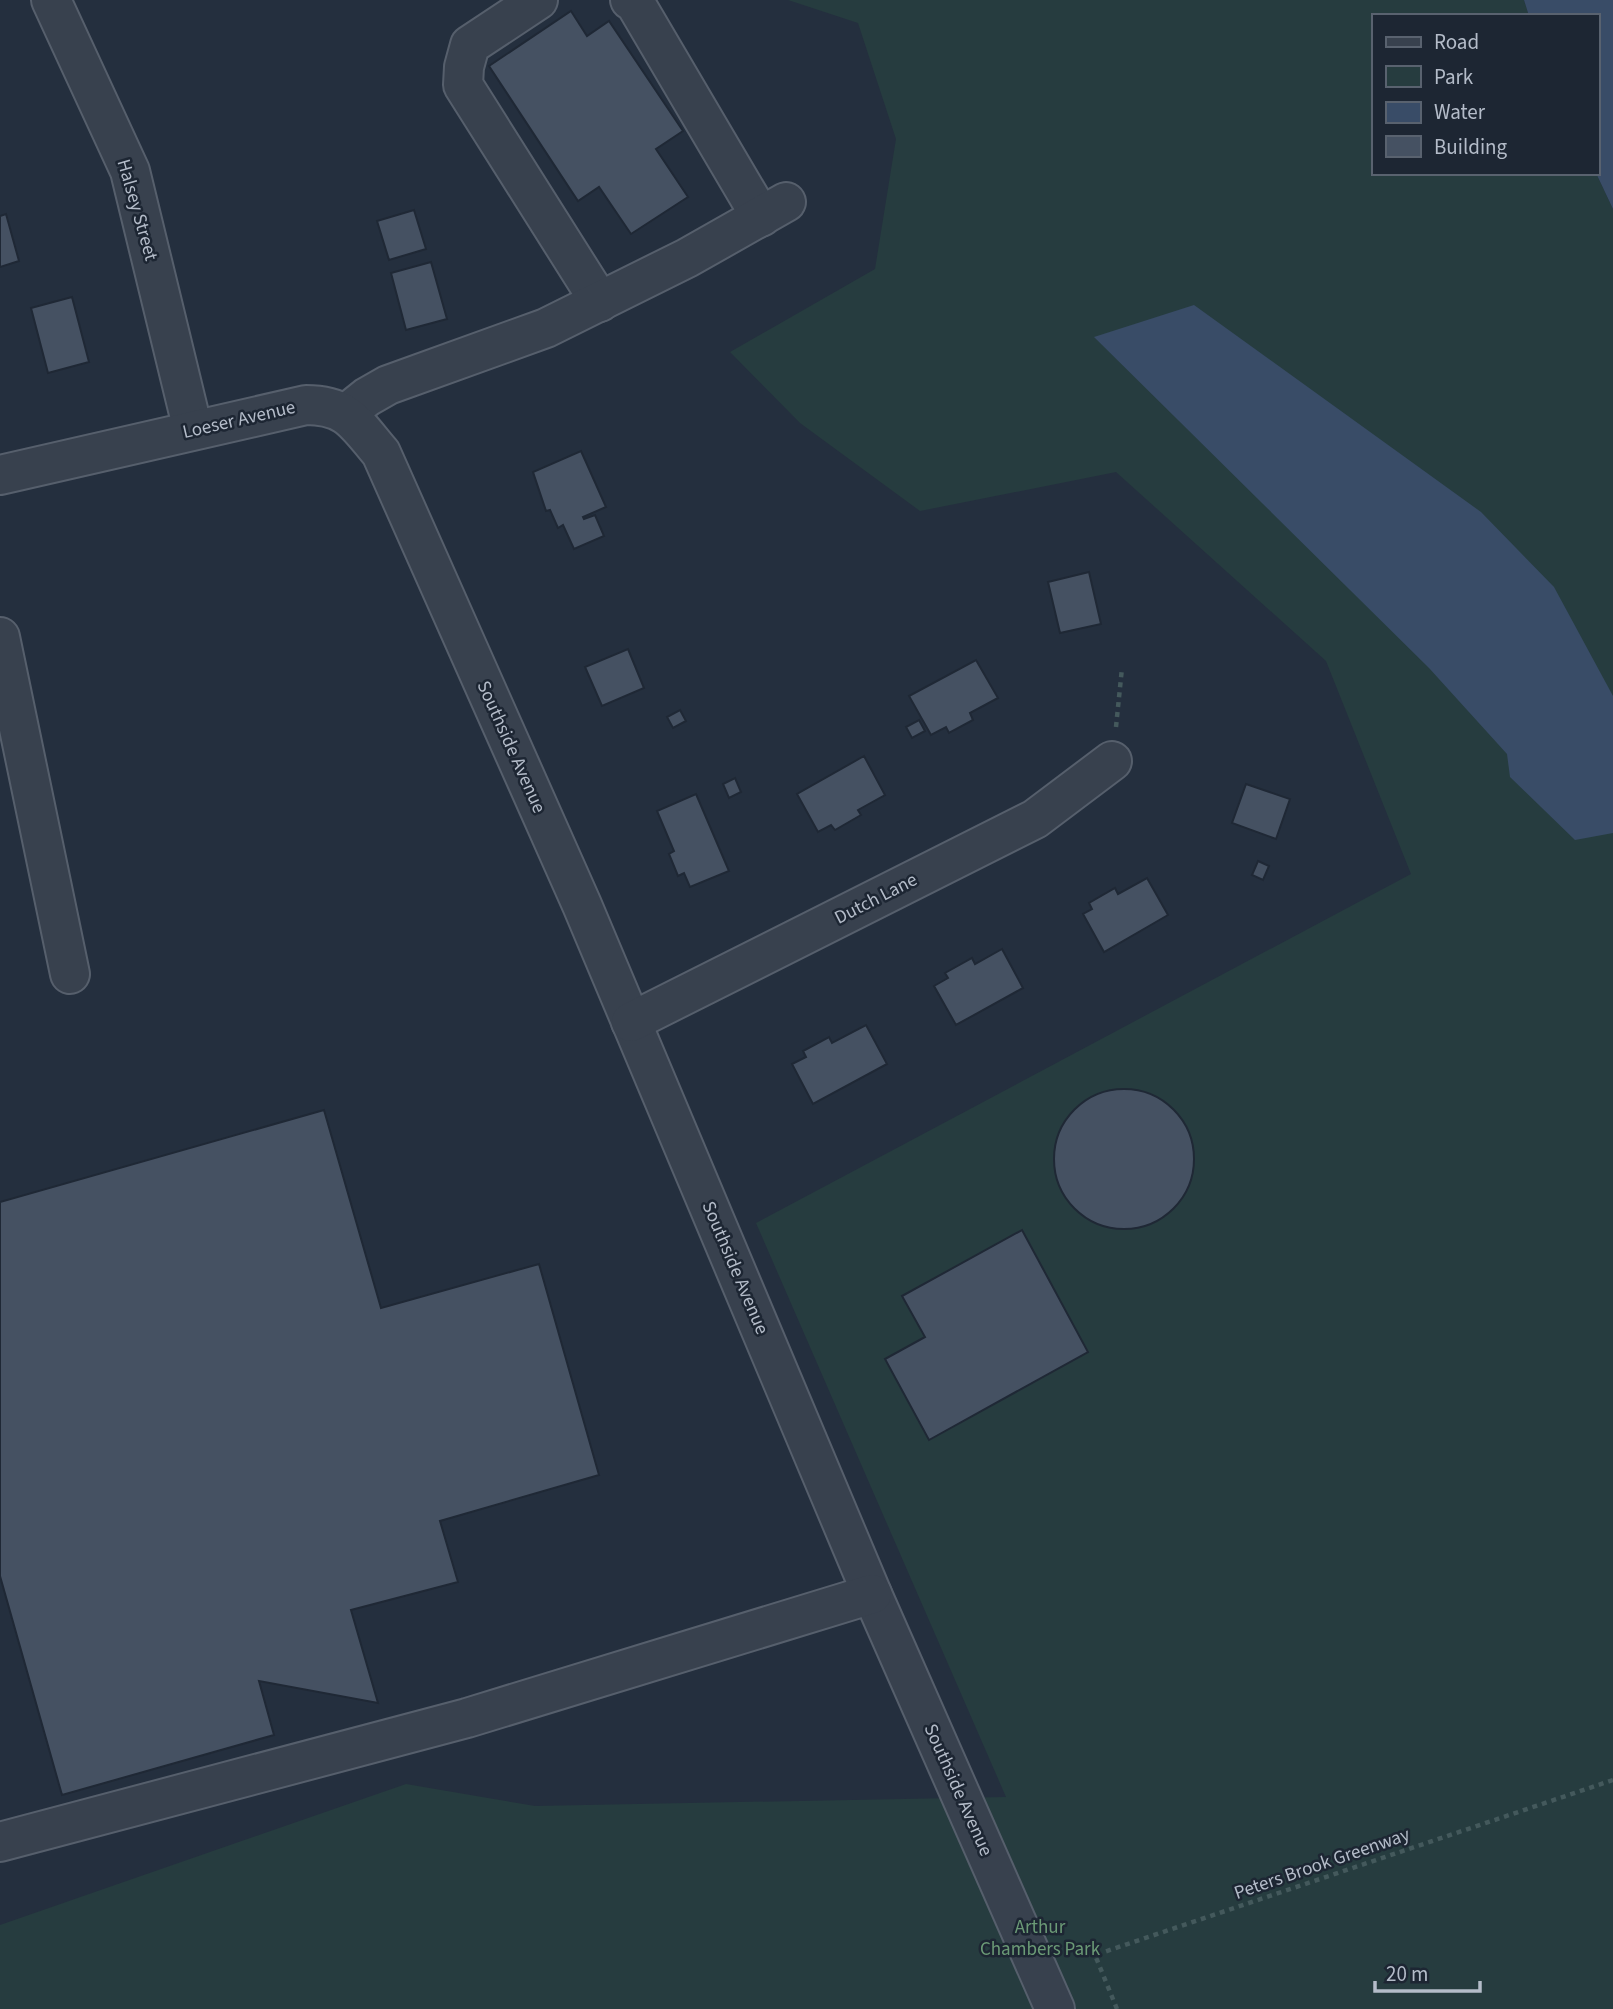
<svg xmlns="http://www.w3.org/2000/svg" width="1613" height="2009" font-family="'Source Sans 3',sans-serif">
  <style>
    .green { fill: #263c3f }
    .water { fill: #394c67 }
    .building { fill: #455162; stroke: #1f2835; stroke-width: 2 }
    .lines { fill: none; stroke-linecap: round; stroke-linejoin: round }
    .minor-casing { stroke: #565f6c; stroke-width: 42 }
    .path { stroke: #44595c; stroke-width: 4.5; stroke-dasharray: 5 5; stroke-linecap: butt }
    .minor { stroke: #38414e; stroke-width: 38 }
    .labels { text-anchor: middle; dominant-baseline: central; stroke-width: 5; stroke-linejoin: round; paint-order: stroke }
    .street-label { font-size: 19px; fill: #b4bcc9; stroke: #1d2633 }
    .park-label { font-size: 19px; fill: #6b9a76; stroke: #1d2633 }
  </style>
  <rect width="100%" height="100%" fill="#242f3e"/>
  <path class="green" d="M788,0H1524L1529,16H1373V173H1596L1613,209V2009H0V1925L406,1784L535,1806L1006,1797L756,1223L1411,874L1326,661L1116,472L920,511L800,423L730,352L875,269L896,139L858,23Z"/>
  <g class="water">
    <path d="M1524,0H1613V209L1596,173L1597,16H1529Z"/>
    <path d="M1194,305L1481,512L1554,587L1613,696V833L1575,840L1510,777L1507,754L1429,668L1094,337Z"/>
  </g>
  <g class="building">
    <path d="M571,11L587,36L609,21L683,131L656,149L688,197L631,234L599,187L578,201L489,66Z"/>
    <path d="M414,210L426,249L389,260L377,221Z"/>
    <path d="M6,214L19,261L0,267V216Z"/>
    <path d="M431,262L447,319L406,330L391,273Z"/>
    <path d="M72,297L89,362L48,373L31,308Z"/>
    <path d="M581,451L606,507L583,517L584,519L595,515L604,536L574,549L563,525L558,528L550,510L546,511L533,472Z"/>
    <path d="M1089,572L1101,624L1060,633L1048,582Z"/>
    <path d="M628,649L644,688L602,706L585,667Z"/>
    <path d="M976,660L998,698L970,713L973,720L949,733L946,727L931,735L909,696Z"/>
    <path d="M680,710L686,721L673,728L667,717Z"/>
    <path d="M919,720L925,731L912,738L906,727Z"/>
    <path d="M864,756L885,795L858,810L861,815L835,830L831,825L818,832L797,794Z"/>
    <path d="M735,778L741,792L729,798L723,784Z"/>
    <path d="M1246,784L1290,799L1276,839L1232,823Z"/>
    <path d="M696,794L729,871L690,887L684,873L678,876L669,854L674,851L657,811Z"/>
    <path d="M1258,861L1269,866L1263,880L1252,875Z"/>
    <path d="M1147,878L1168,915L1104,952L1083,914L1092,909L1089,903L1115,888L1118,894Z"/>
    <path d="M1002,949L1023,988L956,1025L934,986L948,978L945,973L972,958L975,964Z"/>
    <path d="M866,1025L887,1064L813,1104L792,1064L806,1057L803,1051L829,1037L832,1043Z"/>
    <circle cx="1124" cy="1159" r="70"/>
    <path d="M324,1110L381,1308L539,1264L599,1475L440,1521L458,1582L351,1610L378,1703L259,1681L274,1735L62,1795L0,1576V1202Z"/>
    <path d="M1022,1230L1088,1352L929,1440L885,1359L925,1337L902,1296Z"/>
  </g>
  <g class="lines">
    <g class="minor-casing">
      <g id="minor">
        <path d="M51,0L130,171L193,430"/>
        <path d="M538,0L470,45L464,67L463,85L600,302"/>
        <path d="M630,0L635,3L761,217"/>
        <path d="M347,413L367,397L388,385L546,328L687,258L786,202"/>
        <path d="M0,475L306,405C348,405 356,424 381,453L582,905L872,1594L1055,2009"/>
        <path d="M0,637L70,974"/>
        <path d="M631,1022L1035,819L1112,761"/>
        <path d="M0,1842L467,1718L872,1594"/>
      </g>
    </g>
    <g class="path">
      <path d="M1116,727L1122,668"/>
      <path d="M1117,2009L1095,1955L1613,1780"/>
    </g>
    <use href="#minor" class="minor"/>
  </g>
  <g class="labels">
    <g class="street-label">
      <text transform="translate(137 210) rotate(74)">Halsey Street</text>
      <text transform="translate(239 420) rotate(-13)">Loeser Avenue</text>
      <text transform="translate(511 747) rotate(66)">Southside Avenue</text>
      <text transform="translate(876 899) rotate(-27)">Dutch Lane</text>
      <text transform="translate(735 1268) rotate(67)">Southside Avenue</text>
      <text transform="translate(958 1790) rotate(66)">Southside Avenue</text>
      <text transform="translate(1322 1864) rotate(-19)">Peters Brook Greenway</text>
    </g>
    <g class="park-label">
      <text x="1040" y="1927">Arthur<tspan x="1040" dy="22">Chambers Park</tspan></text>
    </g>
  </g>
  <rect x="1372" y="14" width="228" height="161" fill="#1d2633" stroke="#59626f" stroke-width="2"/>
  <rect x="1386" y="37" width="35" height="10" fill="#38414e" stroke="#59626f" stroke-width="2"/>
  <text x="1434" y="49" font-size="21" fill="#b4bcc9">Road</text>
  <rect x="1386" y="66" width="35" height="21" fill="#263c3f" stroke="#59626f" stroke-width="2"/>
  <text x="1434" y="84" font-size="21" fill="#b4bcc9">Park</text>
  <rect x="1386" y="102" width="35" height="21" fill="#394c67" stroke="#59626f" stroke-width="2"/>
  <text x="1434" y="119" font-size="21" fill="#b4bcc9">Water</text>
  <rect x="1386" y="136" width="35" height="21" fill="#455162" stroke="#59626f" stroke-width="2"/>
  <text x="1434" y="154" font-size="21" fill="#b4bcc9">Building</text>
  <path d="M1375 1981v10h105v-10" fill="none" stroke="#b4bcc9" stroke-width="3.5"/>
  <text x="1386" y="1981" font-size="21" fill="#b4bcc9" stroke="#1d2633" stroke-width="5" paint-order="stroke">20 m</text>
</svg>
